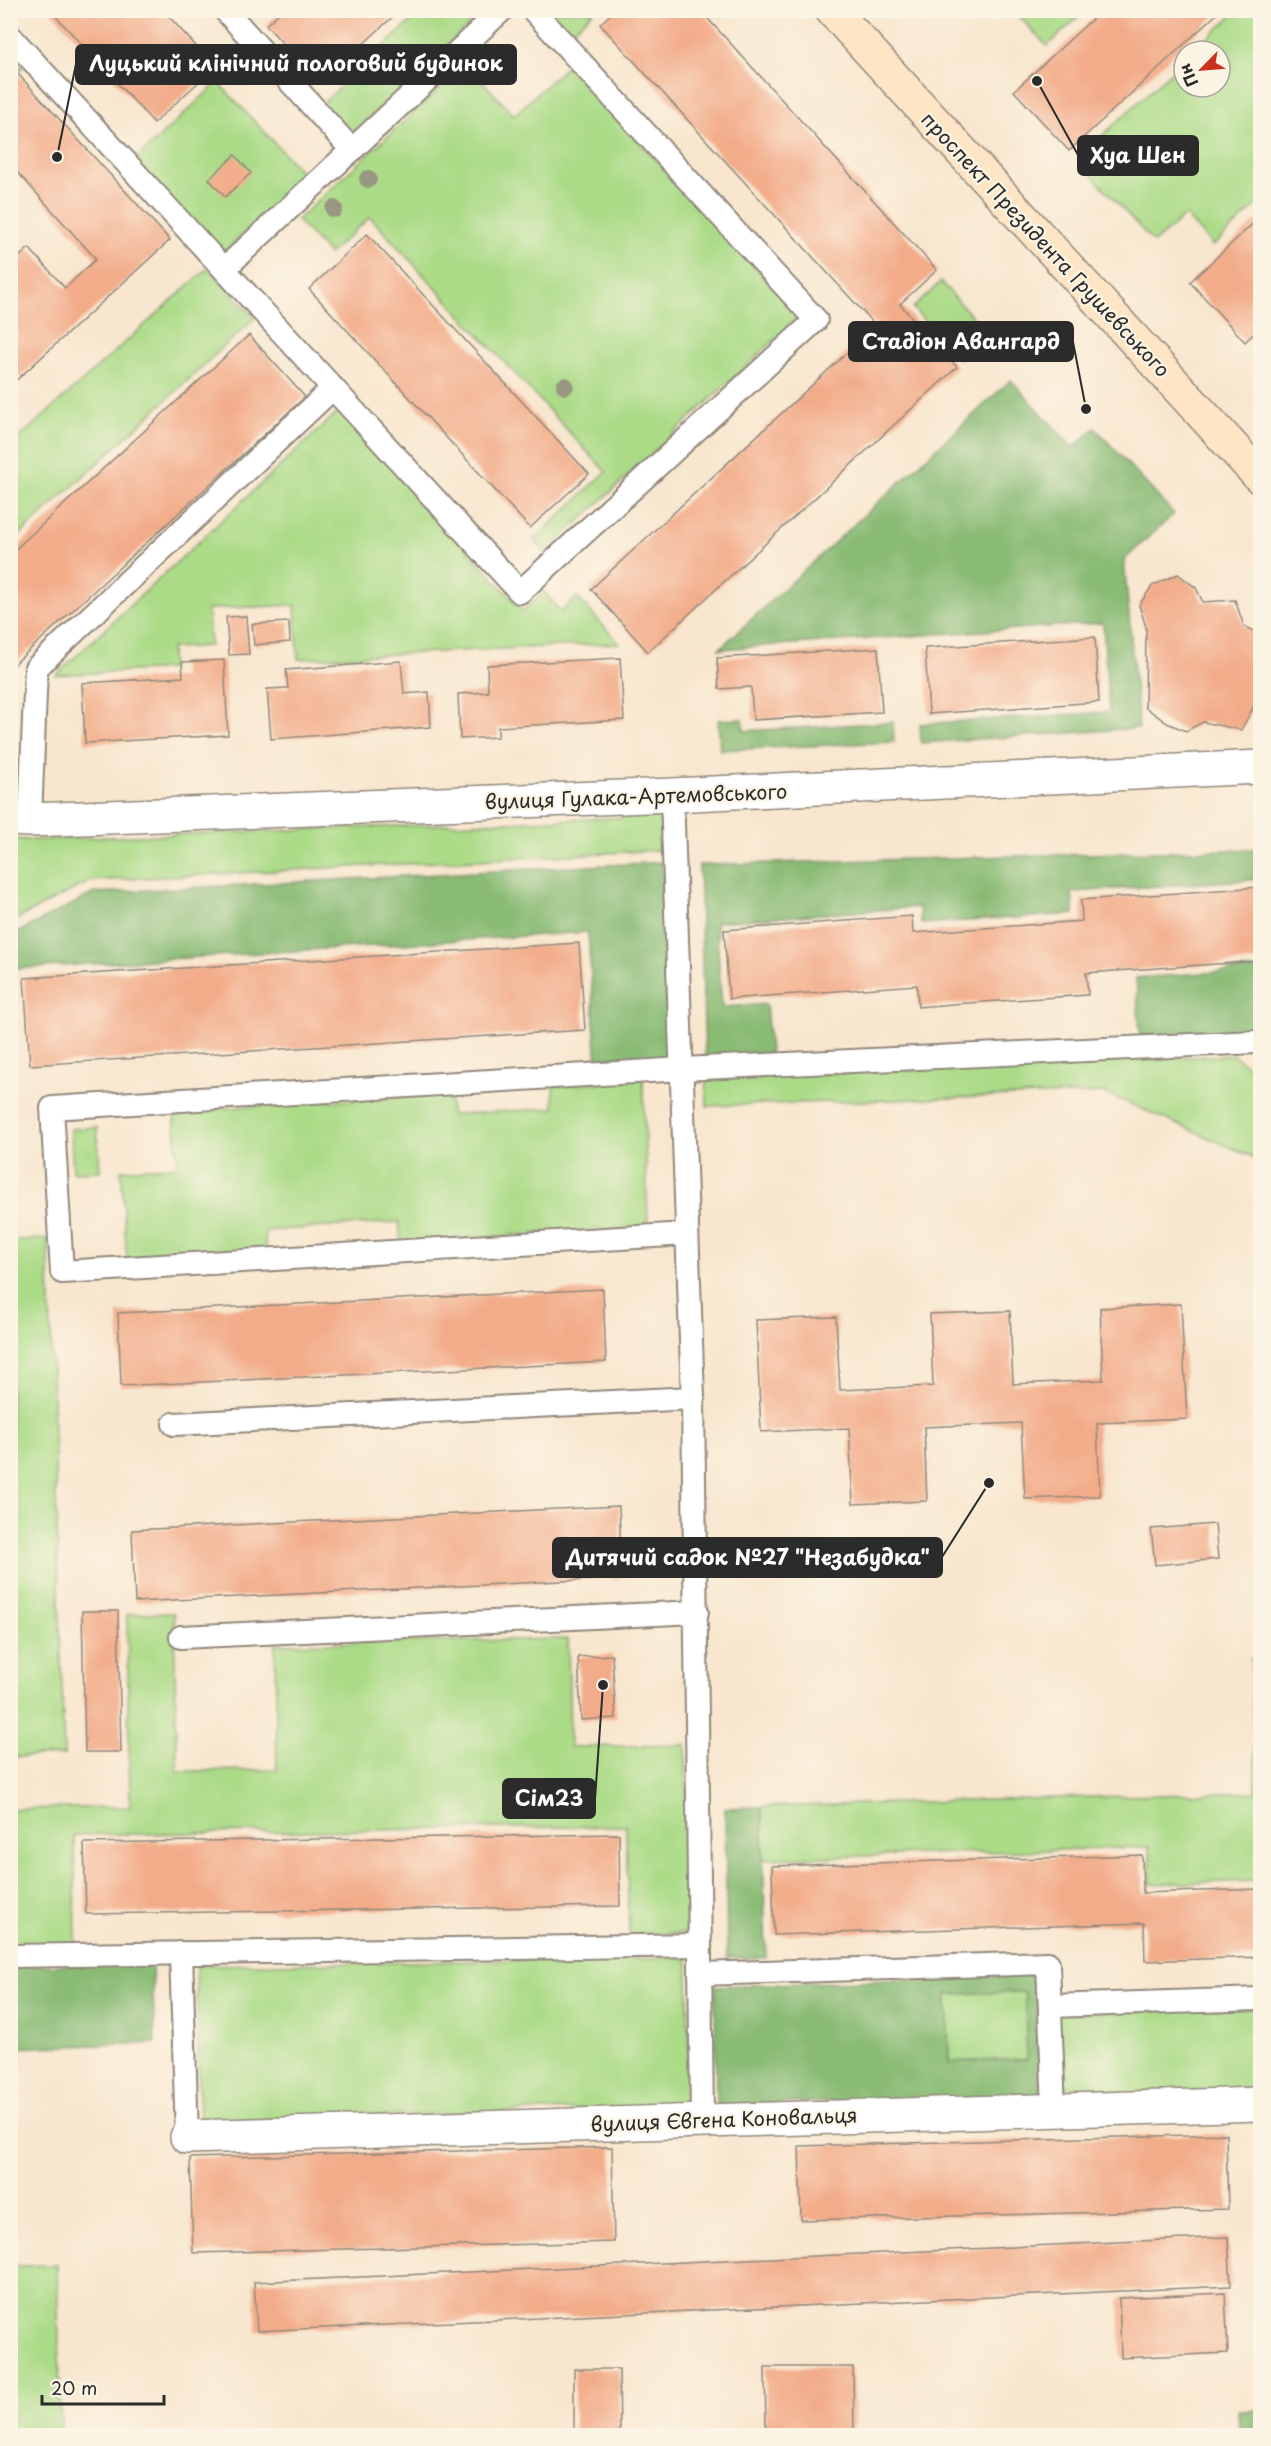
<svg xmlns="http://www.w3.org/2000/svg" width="1271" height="2446" font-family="'Playpen Sans',sans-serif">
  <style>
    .green { fill: #acdb88; stroke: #6c835a; stroke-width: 1.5 }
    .forest { fill: #89bb74; stroke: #5a7350; stroke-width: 1.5; fill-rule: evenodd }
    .building { fill: #f2ac89 }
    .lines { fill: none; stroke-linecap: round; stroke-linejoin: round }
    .lane-casing { stroke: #92887c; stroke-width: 26 }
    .street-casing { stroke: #92887c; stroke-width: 36 }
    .secondary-casing { stroke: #92887c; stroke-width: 36 }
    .lane { stroke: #fff; stroke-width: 22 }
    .street { stroke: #fff; stroke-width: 33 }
    .secondary { stroke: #fde5c5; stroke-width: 33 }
    .tree { fill: #999781 }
    .labels { text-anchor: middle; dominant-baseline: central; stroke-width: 4.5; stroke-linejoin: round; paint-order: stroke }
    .street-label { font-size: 20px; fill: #2b2b2b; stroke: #fcf5e5 }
    .leader { fill: none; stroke: #2b2b2b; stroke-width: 2 }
    .callout-dot { fill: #2b2b2b; stroke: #fcf5e5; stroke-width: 2 }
    .callout { fill: #2b2b2b; stroke: #2b2b2b; stroke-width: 2 }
    .callout-label { font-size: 21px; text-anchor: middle; font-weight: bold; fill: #fff }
  </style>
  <rect width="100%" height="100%" fill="#fcf5e5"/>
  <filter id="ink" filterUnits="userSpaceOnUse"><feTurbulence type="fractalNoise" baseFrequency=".0167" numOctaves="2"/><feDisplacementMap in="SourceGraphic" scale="12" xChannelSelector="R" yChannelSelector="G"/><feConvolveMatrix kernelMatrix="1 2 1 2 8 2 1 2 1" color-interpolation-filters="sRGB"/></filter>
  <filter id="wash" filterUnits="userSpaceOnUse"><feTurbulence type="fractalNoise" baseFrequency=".008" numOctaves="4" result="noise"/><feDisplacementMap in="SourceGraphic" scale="24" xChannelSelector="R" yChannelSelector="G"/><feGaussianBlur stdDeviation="1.35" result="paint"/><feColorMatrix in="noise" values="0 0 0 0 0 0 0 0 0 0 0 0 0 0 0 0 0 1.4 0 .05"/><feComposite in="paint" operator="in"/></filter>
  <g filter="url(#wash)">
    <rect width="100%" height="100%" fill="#f8e6ce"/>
    <g class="green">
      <path d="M1238,10L1260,11V202L1213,246L1185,215L1154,243L1077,159L1184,60V87H1220V51H1194Z"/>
      <path d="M422,11H484L352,133L323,103Z"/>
      <path d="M549,11H594L570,33Z"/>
      <path d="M1014,11H1085L1047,46Z"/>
      <path d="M11,54L23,67L11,79Z"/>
      <path d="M466,64L514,115L568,65L800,316L545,553L534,540L606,472L370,217L329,254L297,220Z"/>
      <path d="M218,82L305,176L221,255L134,161Z"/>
      <path d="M208,268L255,318L11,543V445Z"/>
      <path d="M941,282L987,333L959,359L913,308Z"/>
      <path d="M340,410L523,611L544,592L561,612L577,597L619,643L298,659L295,605L208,609L210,646L171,648V669L56,675Z"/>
      <path d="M661,816L662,850L90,881L11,922V839L31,840Z"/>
      <path d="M1234,1055L1260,1077V1160L1105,1093L707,1106L706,1079Z"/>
      <path d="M643,1079L648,1226L401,1243L399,1222L265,1231L266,1251L127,1260L121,1170L178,1166L174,1111L450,1094L451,1115L554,1108L553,1086Z"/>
      <path d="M97,1127L100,1171L73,1172L71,1129Z"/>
      <path d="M48,1239L64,1755L11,1757V1240Z"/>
      <path d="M174,1613L177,1771L277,1770L275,1644L568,1639L570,1747L686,1745L688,1933L629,1934L626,1826L74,1835L76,1945L11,1947L10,1809L130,1807L127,1614Z"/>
      <path d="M1260,1658V1881L1151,1884L1149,1847L763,1859L762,1807L1256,1792L1251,1659Z"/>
      <path d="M688,1958L689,2106L200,2122L196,1965Z"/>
      <path d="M1025,1991L1027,2059L949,2062L946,1994Z"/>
      <path d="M1260,2007V2089L1059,2095L1056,2014Z"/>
      <path d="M57,2265L61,2435H11V2266Z"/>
    </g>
    <g class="forest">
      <path d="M1011,380L1073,448L1095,428L1174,514L1124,560L1139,728L921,743L920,724L1109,712L1103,623L719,649Z"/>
      <path d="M743,719L744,731L893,722L894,742L720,750L718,720Z"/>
      <path d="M1260,849V879L1072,892L1074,914L921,924L919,907L716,922L722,1007L766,1004L770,1054L705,1057L699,865Z"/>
      <path d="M662,862L670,1059L597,1064L588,932L13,969L15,1005L11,1006V936L94,893Z"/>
      <path d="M1260,969V1022L1251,1032L1140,1037L1136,978Z"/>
      <path d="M762,1807L766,1958H727L725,1808Z"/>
      <path d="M152,1964L155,2043L11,2048L10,1966Z"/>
      <path d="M1037,1975L1041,2096L716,2105L715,1986ZM1025,1992L1027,2059L949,2062L947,1994Z"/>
      <path d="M1260,2410V2435H1239L1238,2411Z"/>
    </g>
    <g id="blocks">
      <g class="building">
        <path d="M50,10H163L215,67L154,123Z"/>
        <path d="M282,10H400L320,84L266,25Z"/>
        <path d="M615,10H700L937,270L900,304L957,367L648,652L591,589L876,326L600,24Z"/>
        <path d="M1102,10H1221L1069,151L1014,91Z"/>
        <path d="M18,74L170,240L10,386V265L29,248L65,288L96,259L10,164V81Z"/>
        <path d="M235,155L251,173L225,197L209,179Z"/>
        <path d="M1260,217V328L1245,342L1190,282Z"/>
        <path d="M367,234L589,474L530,528L309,289Z"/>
        <path d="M249,335L305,397L10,668V554Z"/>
        <path d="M1178,574L1196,588L1203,602L1235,600L1244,626L1260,634V695L1241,730L1203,722L1186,731L1167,723L1145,707L1146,627L1139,605L1152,586Z"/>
        <path d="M246,616L249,654L229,655L226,617Z"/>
        <path d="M289,622L290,642L254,645L252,624Z"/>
        <path d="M1095,637L1099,702L929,714L925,648Z"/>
        <path d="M878,648L882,712L753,720L751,687L719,689L717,658Z"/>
        <path d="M620,658L624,720L498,727V737L460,739L458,694L488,692L487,665Z"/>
        <path d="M224,660L228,735L85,743L82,683L183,677L182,662Z"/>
        <path d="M401,661L404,694L429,692L431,727L271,739L267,689L288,688L286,670Z"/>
        <path d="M1260,887V961L1086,973L1088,995L953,1004L918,1007L917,985L729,999L724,930L912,916L913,933L1082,921L1081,900Z"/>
        <path d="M579,943L585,1030L30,1065L24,978Z"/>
        <path d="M603,1289L606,1362L121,1386L118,1313Z"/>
        <path d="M1181,1304L1187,1419L1097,1423L1100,1496L1025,1499L1021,1423L924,1427L927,1501L853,1504L849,1428L761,1432L756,1320L836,1317L840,1390L933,1386L930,1314L1010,1311L1013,1384L1103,1380L1100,1308Z"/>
        <path d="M619,1506L622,1578L135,1602L132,1530Z"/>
        <path d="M1215,1524L1218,1559L1155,1565L1151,1529Z"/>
        <path d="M82,1611H118L121,1752H85Z"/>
        <path d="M612,1655L616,1718L581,1720L578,1657Z"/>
        <path d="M619,1834L620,1906L86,1914L84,1843Z"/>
        <path d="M1142,1855L1143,1893L1260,1889V1957L1145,1961L1144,1923L774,1935L772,1866Z"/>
        <path d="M1226,2134L1228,2209L801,2220L799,2146Z"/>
        <path d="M612,2147L614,2242L193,2253L190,2158Z"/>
        <path d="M1228,2237L1231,2286L257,2331L254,2282Z"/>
        <path d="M1225,2293L1228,2353L1121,2358L1119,2298Z"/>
        <path d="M1257,2344H1260V2378H1259Z"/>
        <path d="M765,2367H853L854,2436H766Z"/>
        <path d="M574,2369H619L620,2436H574Z"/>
      </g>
    </g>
  </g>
  <g filter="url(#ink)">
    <use href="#blocks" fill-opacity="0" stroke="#92887c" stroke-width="1.5"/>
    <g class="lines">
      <g class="lane-casing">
        <g id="lane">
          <path d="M225,10L352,150"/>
          <path d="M10,36L520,592L816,320L533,10"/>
          <path d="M224,269L502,10"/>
          <path d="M672,795L693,1398L702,2120"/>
          <path d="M30,820L36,668L333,388"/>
          <path d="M687,1234L62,1272L52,1108L682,1069L1256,1042"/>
          <path d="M174,1424L693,1398"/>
          <path d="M181,1637L697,1612"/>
          <path d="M181,1953L187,2137"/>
          <path d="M10,1956L700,1945"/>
          <path d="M700,1974L1048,1963L1054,2110"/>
          <path d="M1050,2006L1260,1999"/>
        </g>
      </g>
      <g class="street-casing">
        <g id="street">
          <path d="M10,819L30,820L672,795L1260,767"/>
          <path d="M187,2137L1260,2104"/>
        </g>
      </g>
      <g class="secondary-casing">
        <path id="secondary" d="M832,10L1260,477"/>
      </g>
      <use href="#lane" class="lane"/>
      <use href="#street" class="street"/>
      <use href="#secondary" class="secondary"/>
    </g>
    <g class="tree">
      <circle cx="368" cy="179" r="9"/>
      <circle cx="334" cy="209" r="9"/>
      <circle cx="565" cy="386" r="9"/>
    </g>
  </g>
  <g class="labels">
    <g class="street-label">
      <text transform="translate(1046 244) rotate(47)">проспект Президента Грушевського</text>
      <text transform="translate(636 796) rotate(-2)">вулиця Гулака-Артемовського</text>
      <text transform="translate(724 2119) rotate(-2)">вулиця Євгена Коновальця</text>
    </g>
  </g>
  <path class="leader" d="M57 157L76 64M1037 81L1078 155M1086 409L1073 342M989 1483L942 1557M603 1685L595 1799"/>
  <g class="callout-dot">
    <circle cx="57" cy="157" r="6"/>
    <circle cx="1037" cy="81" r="6"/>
    <circle cx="1086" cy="409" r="6"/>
    <circle cx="989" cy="1483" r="6"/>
    <circle cx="603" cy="1685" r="6"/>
  </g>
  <g class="callout">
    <rect x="76" y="45" width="440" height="39" rx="6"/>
    <rect x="1078" y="136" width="120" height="39" rx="6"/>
    <rect x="849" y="322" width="224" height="39" rx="6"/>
    <rect x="553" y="1538" width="389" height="39" rx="6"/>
    <rect x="503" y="1779" width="92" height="39" rx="6"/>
  </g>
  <g class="callout-label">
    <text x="296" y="71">Луцький клінічний пологовий будинок</text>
    <text x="1138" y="163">Хуа Шен</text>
    <text x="961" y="349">Стадіон Авангард</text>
    <text x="748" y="1565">Дитячий садок №27 "Незабудка"</text>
    <text x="549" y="1806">Сім23</text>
  </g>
  <rect width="1271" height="2446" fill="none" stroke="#fcf5e5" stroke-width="36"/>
  <g transform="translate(1202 69) rotate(245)"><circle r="28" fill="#fcf5e5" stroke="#a8a49b" stroke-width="1.5"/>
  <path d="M0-4.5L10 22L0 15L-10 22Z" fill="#c8321e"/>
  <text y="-9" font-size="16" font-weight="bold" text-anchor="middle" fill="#2b2b2b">Пн</text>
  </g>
  <path d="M42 2395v9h122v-9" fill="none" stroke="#2b2b2b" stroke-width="3"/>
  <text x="51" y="2395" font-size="18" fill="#2b2b2b" stroke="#fcf5e5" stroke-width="4.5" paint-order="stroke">20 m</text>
</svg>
